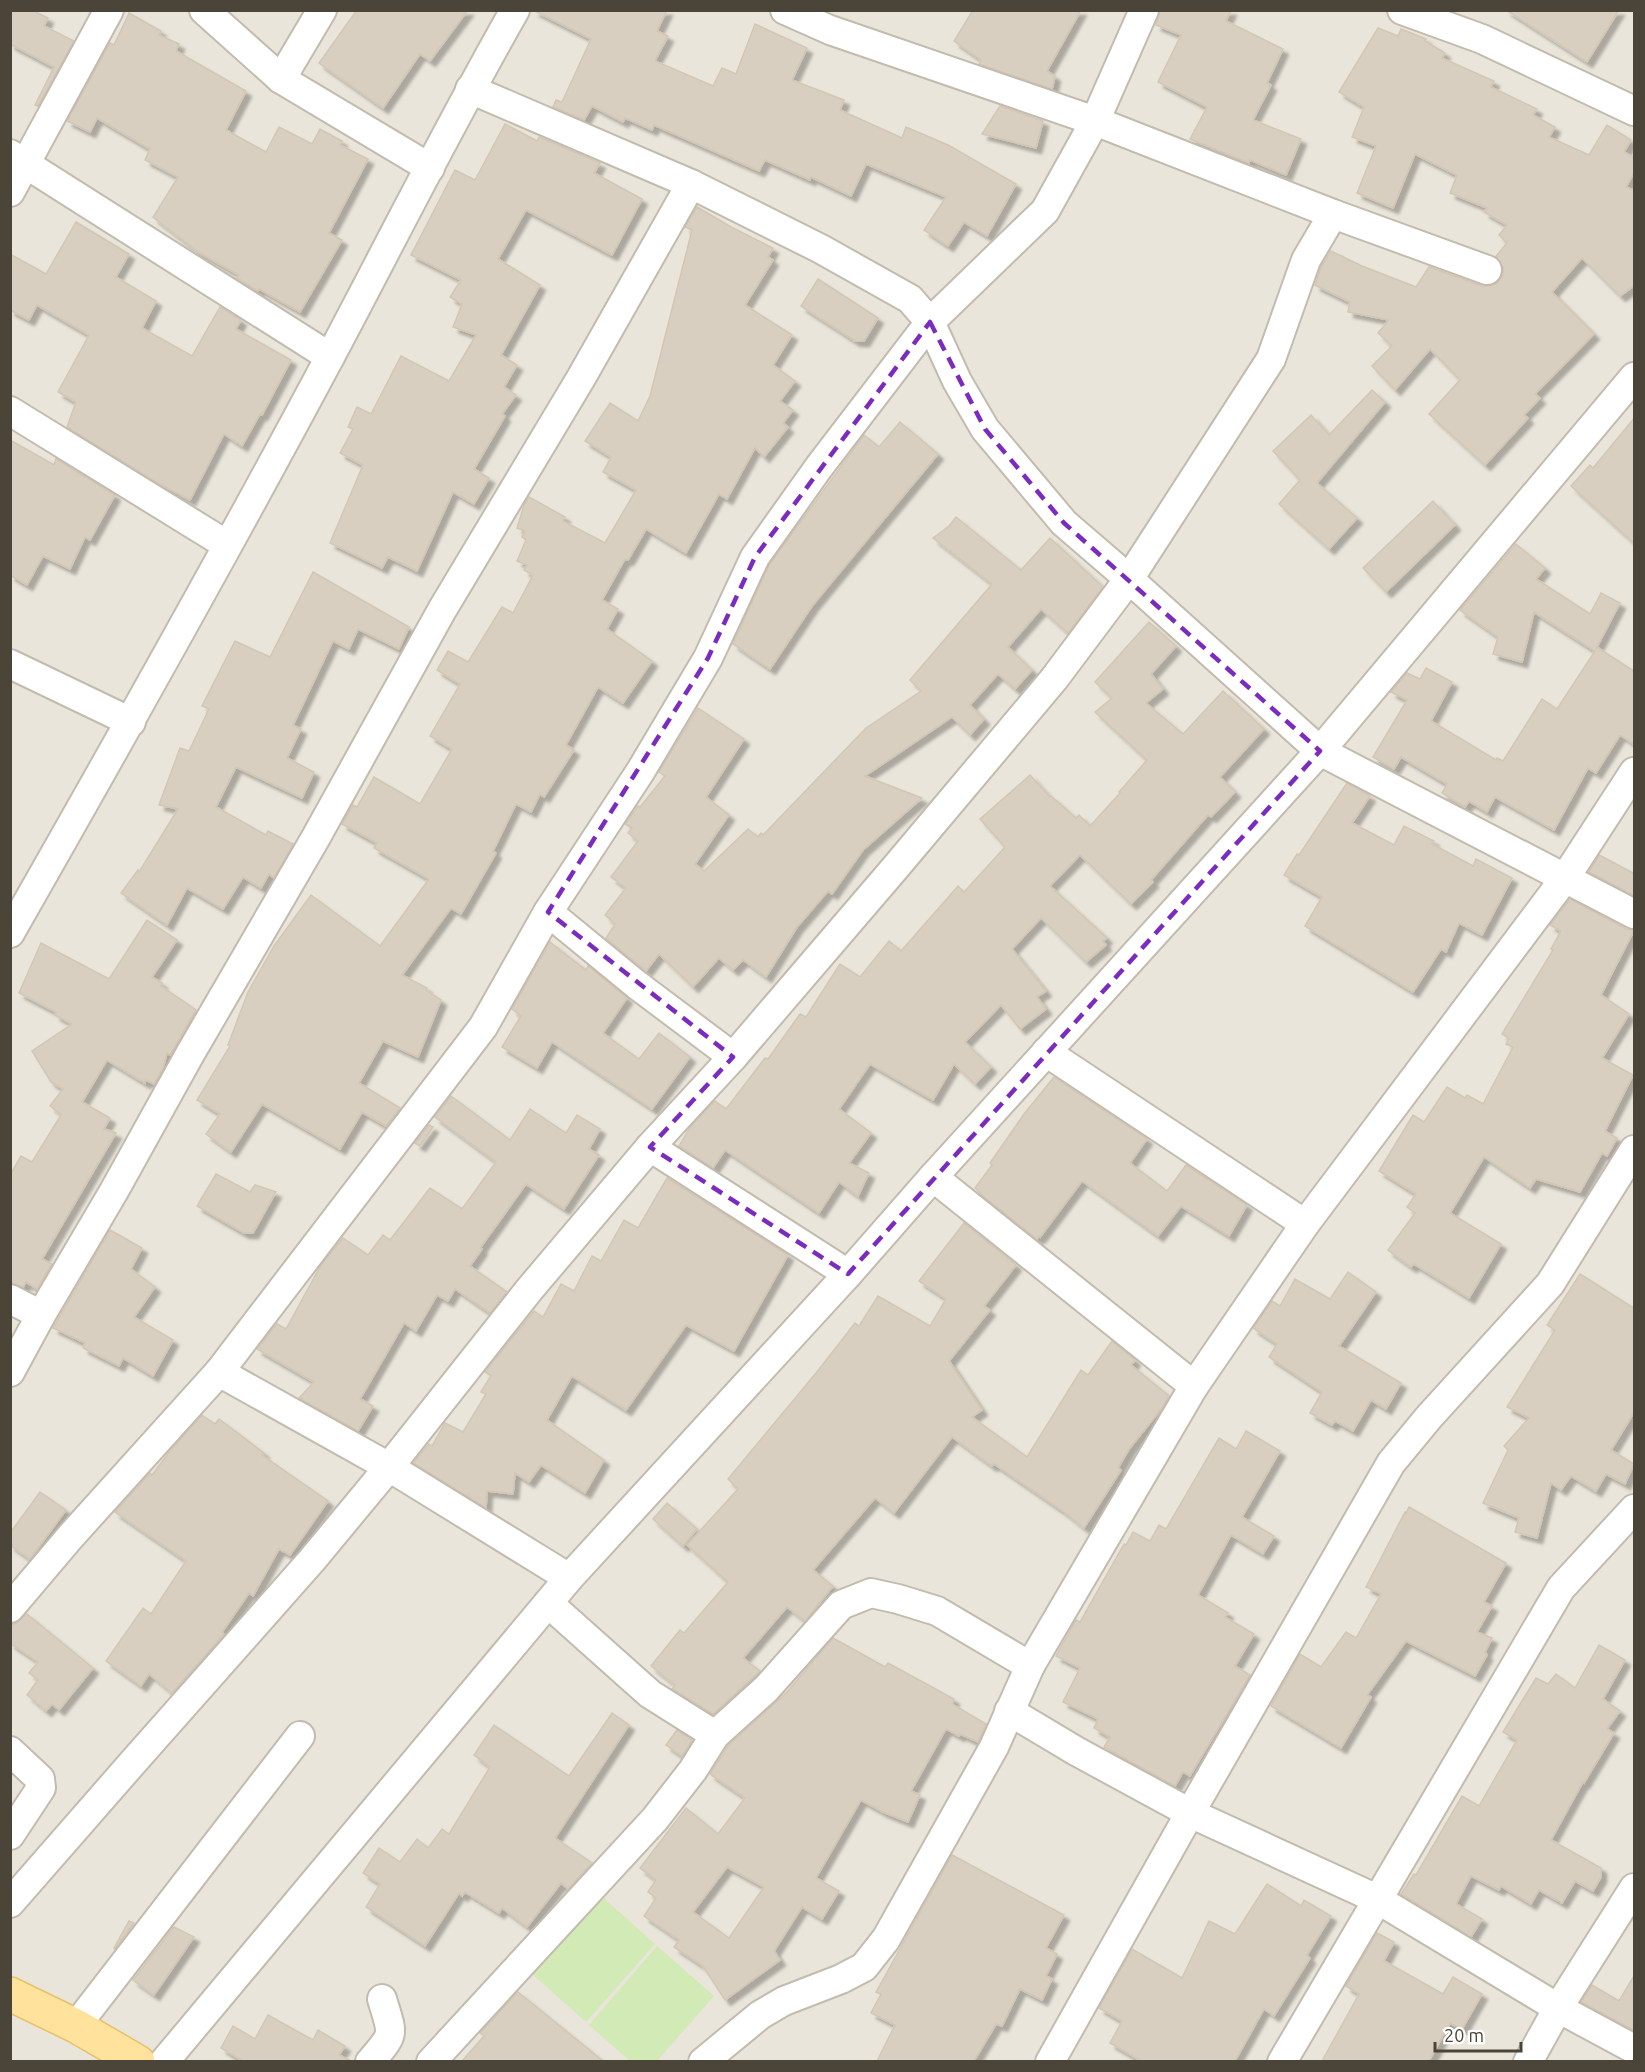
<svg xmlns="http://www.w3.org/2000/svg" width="1645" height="2072" font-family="Ubuntu,sans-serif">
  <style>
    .residential { fill: #eae5da }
    .green { fill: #d2eab5 }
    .building { fill: #d8cfc1; stroke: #d3c7b4; stroke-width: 1.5; fill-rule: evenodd; filter: url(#shadow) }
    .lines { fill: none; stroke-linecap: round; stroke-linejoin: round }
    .minor-casing { stroke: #c2bbae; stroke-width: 32 }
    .major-casing { stroke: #e6c16a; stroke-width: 36 }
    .minor { stroke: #fff; stroke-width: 28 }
    .major { stroke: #ffe39c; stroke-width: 33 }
    .marked { fill: none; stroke: #7b2cbf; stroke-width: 4.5; stroke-dasharray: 12 8; stroke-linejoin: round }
  </style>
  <defs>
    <filter id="shadow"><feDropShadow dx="5.5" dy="5.5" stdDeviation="1.5" flood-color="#0004"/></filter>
  </defs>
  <rect width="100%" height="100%" fill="#f6f3ec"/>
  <rect class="residential" x="11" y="11" width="1623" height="2050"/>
  <g class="green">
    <path d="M598,1893L655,1944L586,2022L530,1972Z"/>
    <path d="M657,1946L714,1996L657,2061H630L589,2025Z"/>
  </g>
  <g class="building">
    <path d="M10,10H32L48,18L44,26L74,41L38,106L35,105L54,67L10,44Z"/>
    <path d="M357,10H468L430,61L420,54L383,108L319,63Z"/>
    <path d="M533,10H667L657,31L668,36L655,61L713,86L722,68L736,74L755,24L807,48L792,80L844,100L840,110L902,138L906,127L948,145L1016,184L987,236L964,222L948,246L924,230L946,197L866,164L851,196L811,177L810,180L765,160L759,171L654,125L652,130L625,118L623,122L592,106L584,120L553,107L556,100L562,102L591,39Z"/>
    <path d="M973,10H1081L1047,71L1055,76L1052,89L979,64L981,60L954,41Z"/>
    <path d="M1160,10H1231L1226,21L1283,49L1267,83L1271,85L1253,120L1301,139L1286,175L1250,160L1249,163L1190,139L1207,107L1158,82L1181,35L1156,25Z"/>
    <path d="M1506,10H1619L1587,62Z"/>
    <path d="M129,13L161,31L159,35L179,44L176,51L246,91L226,130L266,152L279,127L312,144L320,129L342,141L340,145L368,159L329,233L342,240L300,312L259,289L258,291L237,278L239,275L198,252L153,217L178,177L145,160L150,149L97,118L90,132L67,121L110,43L114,45Z"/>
    <path d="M1378,28L1398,36L1401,29L1426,39L1425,41L1445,53L1442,58L1494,81L1491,87L1537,109L1533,115L1555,127L1549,137L1589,155L1607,125L1631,140L1624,152L1635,158V171L1626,187L1635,191V285L1620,296L1582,258L1552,292L1594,334L1535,394L1540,398L1524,415L1528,418L1485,465L1429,414L1460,380L1430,349L1395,390L1372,366L1392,346L1378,333L1389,320L1348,312L1350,302L1315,285L1321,267L1331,251L1362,266L1416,287L1429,267L1482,286H1489L1497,283L1503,275V267L1496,256L1507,243L1499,235L1507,225L1484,212L1487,208L1450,193L1457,175L1415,154L1393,208L1357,193L1376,146L1352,137L1364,107L1339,92Z"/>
    <path d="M1000,106L1043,121L1036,148L982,134Z"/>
    <path d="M505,124L537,141L539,137L600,163L594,173L642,199L612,255L526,210L498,259L540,285L501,355L517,365L504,387L516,395L502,414L505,416L474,469L489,478L474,504L453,492L417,571L388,557L382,568L330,543L363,465L340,453L353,429L348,427L357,407L371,414L401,356L449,381L476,335L453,327L462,304L450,297L461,280L411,255L455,170L475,180Z"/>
    <path d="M697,207L731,227L773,248L768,257L773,260L745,305L792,335L773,365L795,381L780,401L793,410L783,423L788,427L764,457L755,448L727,499L719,494L686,553L646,529L628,560L625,559L602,600L618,609L607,629L652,661L623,703L598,687L566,745L574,750L544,797L540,794L531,812L516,804L493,851L496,853L461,914L451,908L402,975L427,988L426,990L441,1000L418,1057L383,1041L359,1083L400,1108L386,1126L362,1112L340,1149L262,1104L231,1152L206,1134L220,1114L197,1100L230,1046L228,1045L248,992L274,946L311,895L380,946L429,879L374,848L377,843L342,824L353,805L357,807L374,777L420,804L452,749L430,736L460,684L437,670L448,651L468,662L502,607L513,613L533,575L524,570L527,565L517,561L526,540L522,537L525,531L517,528L524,505L529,497L565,517L563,521L605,543L636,490L603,472L611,457L585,441L610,403L638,421L650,396L692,230L685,227Z"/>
    <path d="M76,222L129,254L116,277L156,301L142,328L192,356L220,307L241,320L236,329L291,360L262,415L260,414L242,446L224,434L190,500L154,481L67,427L76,402L58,392L89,335L37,305L29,320L10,310V254L46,274Z"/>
    <path d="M818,279L878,318L864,341H855L801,306Z"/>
    <path d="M1372,390L1385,402L1317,483L1357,518L1329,549L1279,504L1300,480L1273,451L1311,415L1329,435Z"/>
    <path d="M1635,417V544L1571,486L1590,465L1593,468Z"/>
    <path d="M900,422L938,454L812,606L770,669L733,644L769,565L864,435L879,447Z"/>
    <path d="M10,440L54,465L56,459L115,495L90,540L85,537L70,569L43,556L27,585L10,575Z"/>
    <path d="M1433,501L1455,525L1386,592L1363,568Z"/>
    <path d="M956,517L1021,570L1050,538L1103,587L1068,633L1041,609L1008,647L1032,670L1015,689L998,674L970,705L984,719L970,735L952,717L865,776L922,798L863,850L832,894L828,891L797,927L766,977L743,960L733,970L719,958L693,987L659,954L646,971L606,938L615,924L605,915L626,888L611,877L638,841L628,833L632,828L625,824L638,806L640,807L665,776L659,772L698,708L744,739L706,797L729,815L695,864L704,871L748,829L758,837L761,833L763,835L866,728L921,691L910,680L992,584L933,538L949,526Z"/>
    <path d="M1516,544L1545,568L1536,579L1590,614L1601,593L1620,603L1596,649L1597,647L1635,672V745L1620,735L1596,773L1588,768L1554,830L1495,797L1487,812L1469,801L1465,807L1442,793L1447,784L1401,757L1394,769L1373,757L1407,700L1391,692L1407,673L1420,679L1426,668L1452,682L1431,721L1496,760L1497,758L1503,761L1542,699L1557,709L1595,651L1534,612L1522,662L1493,654L1498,637L1460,610Z"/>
    <path d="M313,572L409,627L399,649L358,629L349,649L333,641L293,725L301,729L287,758L314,772L302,798L236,767L216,807L266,835L268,831L293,844L274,878L269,874L261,888L243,877L223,909L187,888L167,925L121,893L138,870L139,872L178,809L159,805L180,748L189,751L209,709L202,706L235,641L270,657Z"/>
    <path d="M1149,622L1176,646L1151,674L1163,689L1146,703L1183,734L1223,691L1264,729L1220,777L1235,792L1211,817L1208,815L1151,880L1153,882L1131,904L1080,855L1050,886L1107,938L1103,941L1106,945L1086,962L1041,918L1012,949L1046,991L1037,997L1046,1009L1020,1029L1001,1005L965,1042L991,1067L975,1084L954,1064L933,1100L870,1064L839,1109L871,1133L849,1163L869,1173L858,1196L839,1182L819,1213L725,1150L713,1168L679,1146L691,1126L715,1101L726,1109L765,1058L768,1059L800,1014L806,1017L840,964L860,977L889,941L901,951L958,886L964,892L1005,847L980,819L1030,775L1050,797L1051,796L1076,818L1079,815L1090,826L1120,793L1119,792L1147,760L1095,712L1112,698L1095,682Z"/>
    <path d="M1347,783L1370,796L1352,823L1394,845L1404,826L1434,841L1432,844L1473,866L1476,859L1512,878L1482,935L1459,923L1446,952L1441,949L1413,992L1305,926L1322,897L1284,875L1297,854L1299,855Z"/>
    <path d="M1599,855L1635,874V896L1589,872Z"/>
    <path d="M1570,899L1626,929L1634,930L1601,995L1629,1014L1602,1058L1633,1075L1605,1131L1617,1138L1607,1156L1602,1153L1580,1192L1536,1179L1530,1188L1484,1157L1450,1213L1501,1244L1469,1298L1414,1264L1411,1267L1388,1250L1415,1213L1407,1207L1416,1194L1379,1171L1413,1115L1424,1122L1447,1087L1465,1098L1467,1095L1483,1104L1513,1047L1506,1044L1509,1038L1502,1034L1553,950L1551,949L1561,931L1550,925Z"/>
    <path d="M147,920L177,940L152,977L162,983L161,986L196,1010L170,1055L167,1053L163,1068L154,1084L146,1080L145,1083L107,1060L82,1102L110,1118L104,1129L116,1133L42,1259L52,1264L37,1289L26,1282L23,1287L10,1283V1175L21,1156L32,1162L61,1115L50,1106L63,1089L51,1082L32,1051L72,1024L55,1015L56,1012L19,993L41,943L109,979Z"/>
    <path d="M550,942L586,970L588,966L627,998L603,1033L639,1059L659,1033L690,1057L652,1109L552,1042L537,1068L502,1047L521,1016L512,1009Z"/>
    <path d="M1054,1077L1147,1139L1130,1163L1167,1191L1186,1165L1247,1205L1229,1236L1181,1206L1158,1236L1082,1181L1040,1237L1039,1236L1037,1239L984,1197L975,1188L992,1165L990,1163L1024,1114Z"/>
    <path d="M451,1096L510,1140L530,1109L566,1133L577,1115L600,1129L589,1149L599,1155L564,1209L526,1184L480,1248L482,1249L470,1266L507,1292L490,1313L455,1289L448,1301L437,1295L416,1331L404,1323L360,1399L373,1406L358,1431L299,1398L314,1382L257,1349L277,1324L286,1329L321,1265L343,1238L368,1255L383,1235L390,1240L430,1188L462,1209L496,1162L435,1117Z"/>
    <path d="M429,1125L433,1127L420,1146L415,1143Z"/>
    <path d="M216,1174L250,1192L255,1185L276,1192L253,1233H244L197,1206Z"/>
    <path d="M667,1178L788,1255L734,1351L686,1325L626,1410L572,1376L547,1420L604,1460L585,1493L541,1465L529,1482L515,1473L513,1494L487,1491L486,1508L413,1463L429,1444L432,1446L445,1423L463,1432L486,1394L481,1392L491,1376L485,1372L534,1311L543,1317L561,1284L574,1291L592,1256L601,1261L624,1220L638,1228Z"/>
    <path d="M964,1223L1016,1265L984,1306L990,1310L949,1361L982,1410L972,1417L1027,1457L1081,1370L1088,1375L1112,1341L1135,1360L1131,1365L1169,1396L1162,1408L1129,1449L1118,1468L1121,1470L1084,1528L1064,1512L994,1464L992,1466L952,1437L894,1513L875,1498L813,1570L833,1586L805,1621L787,1607L743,1658L760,1671L713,1714L672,1689L675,1685L651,1666L680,1630L684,1633L728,1582L687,1545L738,1489L728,1479L816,1373L855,1323L859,1326L878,1296L930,1326L946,1299L919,1281Z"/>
    <path d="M110,1230L142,1248L131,1269L155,1287L134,1317L173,1340L153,1376L123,1358L119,1366L83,1348L85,1343L53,1328Z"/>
    <path d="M1348,1272L1376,1292L1339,1346L1401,1383L1386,1409L1371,1400L1353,1431L1335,1421L1332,1425L1310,1413L1322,1392L1269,1357L1277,1344L1253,1328L1272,1301L1280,1306L1295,1279L1330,1299Z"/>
    <path d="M1580,1274L1635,1309V1411L1611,1450L1634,1464L1625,1484L1606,1474L1596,1491L1571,1476L1561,1490L1551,1483L1537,1538L1515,1532L1519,1518L1483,1503L1508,1450L1504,1446L1529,1418L1507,1407L1555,1330L1547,1325Z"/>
    <path d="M202,1415L215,1424L219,1419L264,1453L262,1455L328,1501L290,1555L279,1549L253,1596L249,1593L222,1632L224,1634L172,1693L149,1674L141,1686L106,1661L143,1608L151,1614L186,1561L115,1512L150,1473L152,1475L170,1451Z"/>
    <path d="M1246,1431L1280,1451L1242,1517L1274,1536L1263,1554L1231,1535L1198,1595L1228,1613L1225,1617L1254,1634L1235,1666L1250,1675L1190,1776L1183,1772L1175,1786L1104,1747L1110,1737L1094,1728L1098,1719L1063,1702L1080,1668L1056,1656L1076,1620L1080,1622L1124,1544L1126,1545L1133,1532L1150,1541L1159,1525L1166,1529L1219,1438L1236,1449Z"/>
    <path d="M40,1492L66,1510L30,1559L10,1545V1533Z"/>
    <path d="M667,1503L697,1529L683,1546L653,1519Z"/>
    <path d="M1409,1507L1506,1563L1484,1602L1492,1606L1477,1632L1492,1638L1485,1652L1487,1655L1475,1676L1406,1641L1367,1695L1371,1697L1341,1748L1271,1706L1300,1654L1321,1667L1346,1632L1356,1638L1381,1594L1366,1587L1405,1512L1406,1513Z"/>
    <path d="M27,1614L93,1668L59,1710L52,1704L46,1711L27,1695L38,1680L29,1673L38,1662L10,1643V1625L16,1623Z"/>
    <path d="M833,1638L885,1667L888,1663L954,1699L952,1704L986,1724L978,1742L960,1734L959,1736L946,1729L911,1791L920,1795L908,1822L883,1812L861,1800L816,1878L839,1891L822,1919L802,1907L774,1951L780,1960L725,2000L703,1966L674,1947L679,1940L644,1916L656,1898L648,1892L656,1880L640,1868L686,1808L718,1834L745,1798L710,1774L728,1746L787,1692ZM727,1867L764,1887L729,1938L693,1912Z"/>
    <path d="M1599,1645L1625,1660L1603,1699L1620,1711L1607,1729L1614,1733L1584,1783L1583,1782L1551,1840L1601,1868V1877L1593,1891L1575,1881L1562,1903L1539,1890L1531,1904L1501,1886L1499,1890L1471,1876L1456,1904L1482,1919L1471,1937L1401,1894L1414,1874L1416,1875L1462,1796L1479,1806L1517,1740L1503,1732L1536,1678L1548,1684L1556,1674L1575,1688Z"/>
    <path d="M612,1713L629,1725L555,1838L592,1863L568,1889L561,1883L527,1927L502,1908L499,1913L465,1892L462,1896L459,1893L425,1946L366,1907L380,1884L363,1873L379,1848L400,1862L417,1839L428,1848L442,1829L449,1834L490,1767L474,1755L494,1725L569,1776Z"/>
    <path d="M677,1730L692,1740L682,1756L666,1745Z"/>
    <path d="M952,1855L1064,1915L1046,1948L1057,1954L1046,1976L1052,1979L1042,2000L1020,1989L1002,2026L996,2024L974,2061H877L895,2025L871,2013L881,1994L876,1992Z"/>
    <path d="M1267,1884L1301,1906L1304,1900L1331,1916L1307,1955L1310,1958L1274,2016L1264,2009L1235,2061H1141L1110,2043L1122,2021L1099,2008L1132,1949L1182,1978L1209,1921L1235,1934Z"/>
    <path d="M129,1921L134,1923L115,1949L114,1948Z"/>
    <path d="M174,1927L194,1937L154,1995L133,1980Z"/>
    <path d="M1377,1933L1394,1942L1384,1961L1443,1994L1453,1977L1482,1994L1462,2029L1450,2023L1429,2061H1322L1359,1994L1346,1986Z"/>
    <path d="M1635,1974V2031L1581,2002L1592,1985L1619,2001Z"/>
    <path d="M518,1992L603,2061H462L484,2036L480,2033Z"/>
    <path d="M268,2015L313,2040L318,2030L345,2046L339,2055L351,2061H243L221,2048L233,2026L255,2039Z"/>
  </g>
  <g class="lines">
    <g class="minor-casing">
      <g id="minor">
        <path d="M204,10L281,79L430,168"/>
        <path d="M785,10L830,30L1095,121L1333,214L1487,270"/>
        <path d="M1402,10L1482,39L1634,111"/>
        <path d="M281,79L322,10"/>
        <path d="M470,89L691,184L821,249L910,299L930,322L957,381L985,429L1064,523L1129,579L1320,751L1634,914"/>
        <path d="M10,154L330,357"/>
        <path d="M10,192L109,10"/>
        <path d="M10,411L227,545"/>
        <path d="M10,664L131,722"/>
        <path d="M548,912L637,985L733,1057"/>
        <path d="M10,933C119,742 227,550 331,355C392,240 450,124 515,10"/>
        <path d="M1046,1052L1305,1224"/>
        <path d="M650,1147L848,1274"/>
        <path d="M933,1177L1194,1386"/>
        <path d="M10,1299L41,1315"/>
        <path d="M10,1372L41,1315L114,1191L190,1054L315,839L442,610L581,378L691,184"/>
        <path d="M219,1372L389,1467L569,1578"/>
        <path d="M548,1603L650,1694L715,1735"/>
        <path d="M10,1608L71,1536L219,1372L483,1027L548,912L640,772L708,658L755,557L819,467L930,322L1045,211L1095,121L1144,10"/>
        <path d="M1009,1711L1076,1751L1190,1813L1377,1899L1558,2008L1634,2049"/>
        <path d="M10,1751L40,1779L41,1788L10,1835"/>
        <path d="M10,1903L135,1760L312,1560L389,1467L529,1290L650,1147L733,1057L895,868L1054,679L1129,579L1271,359L1306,260L1333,214"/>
        <path d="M76,2026L300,1736"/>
        <path d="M164,2062L569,1578L848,1274L933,1177L1320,751L1634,377"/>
        <path d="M370,2062C396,2032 393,2036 382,1999"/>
        <path d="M431,2062L655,1819L693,1770L715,1735L766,1689L841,1605L871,1593L898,1599L937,1611L1030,1666"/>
        <path d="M703,2062L760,2015L784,2001L841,1979L864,1967L886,1939L994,1747L1030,1666L1194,1386L1305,1224L1565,878L1634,772"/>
        <path d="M1050,2062L1190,1813L1391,1463L1429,1417L1550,1284L1634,1150"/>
        <path d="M1282,2062L1561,1588L1634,1509"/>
        <path d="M1528,2062L1558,2008L1634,1888"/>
      </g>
    </g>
    <g class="major-casing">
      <path id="major" d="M10,1994L76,2026L138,2062"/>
    </g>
    <use href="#minor" class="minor"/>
    <use href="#major" class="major"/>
  </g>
  <path class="marked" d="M930,322L985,429L1064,523L1320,751L848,1274L650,1147L733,1057L548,912L708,658L755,557Z"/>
  <rect width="1645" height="2072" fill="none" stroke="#4b4439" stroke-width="24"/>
  <path d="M1435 2042v9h86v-9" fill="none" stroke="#4b4439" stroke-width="3"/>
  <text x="1444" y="2042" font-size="18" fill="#4b4439" stroke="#ffffff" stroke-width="4.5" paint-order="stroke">20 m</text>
</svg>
